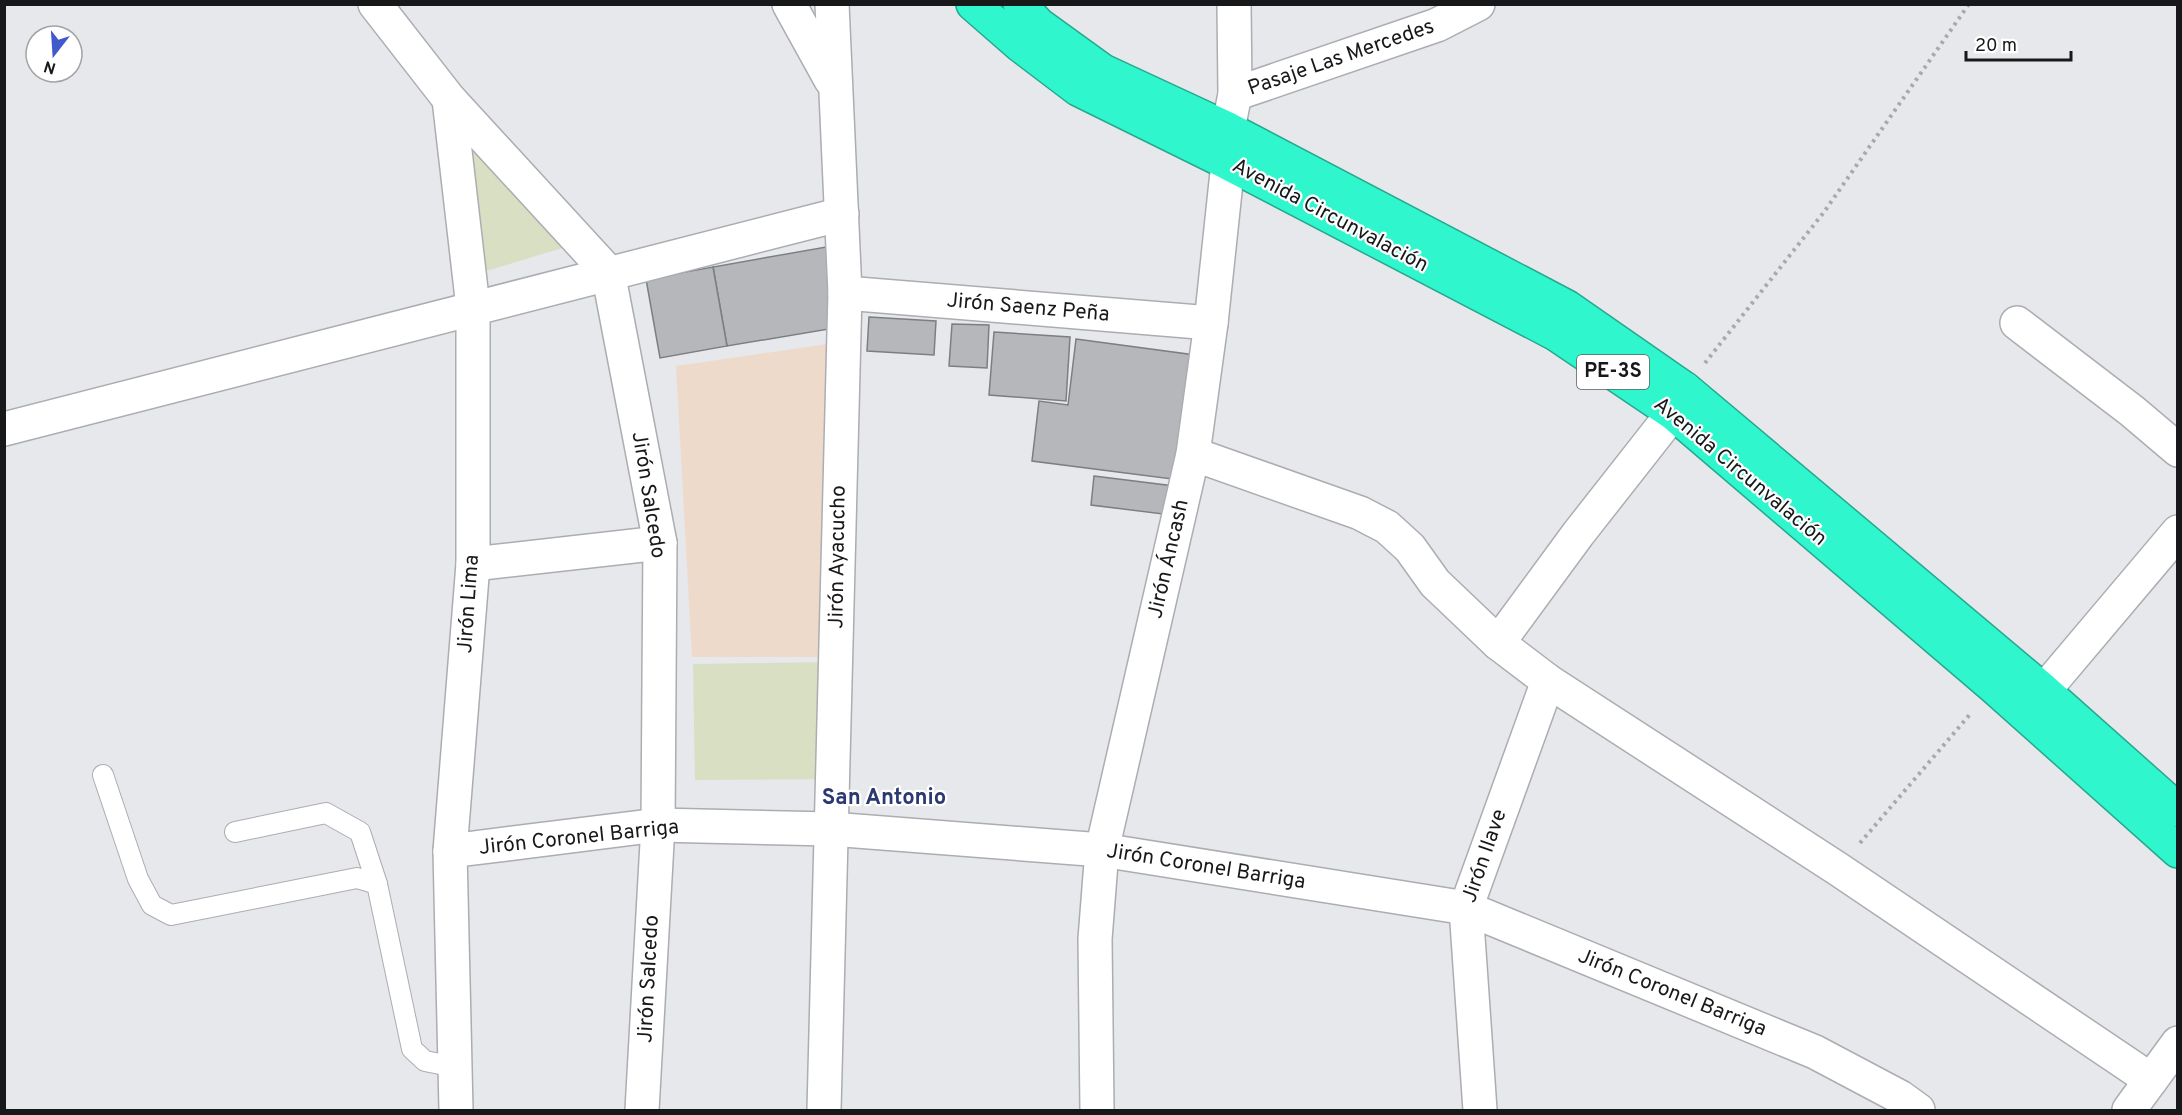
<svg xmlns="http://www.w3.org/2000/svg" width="2182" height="1115" font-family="Overpass,sans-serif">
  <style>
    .education { fill: #eedacb }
    .green { fill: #d8dfc2 }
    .building { fill: #b6b7bb; stroke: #7d7e82; stroke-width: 1.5 }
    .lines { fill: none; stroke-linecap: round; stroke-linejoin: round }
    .lane-casing { stroke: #abadb1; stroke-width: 22 }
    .street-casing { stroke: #abadb1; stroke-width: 36 }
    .highway-casing { stroke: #27a88e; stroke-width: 36 }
    .path { stroke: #a7a9ac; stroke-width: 4; stroke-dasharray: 3 4.5; stroke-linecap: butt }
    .lane { stroke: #fff; stroke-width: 20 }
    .street { stroke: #fff; stroke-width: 33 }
    .highway { stroke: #2ff6cd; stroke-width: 33 }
    .labels { text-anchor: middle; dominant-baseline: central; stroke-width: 4.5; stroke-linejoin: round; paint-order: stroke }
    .shield { fill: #fff; stroke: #5d5d5e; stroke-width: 1.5 }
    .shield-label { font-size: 20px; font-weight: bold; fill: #171819 }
    .street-label { font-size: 21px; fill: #171819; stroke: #fff }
    .neighbourhood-label { font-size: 22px; font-weight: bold; fill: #2a3972; stroke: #fff }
  </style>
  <rect width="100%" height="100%" fill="#e6e8ec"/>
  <path class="education" d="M842,342L845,657H692L676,366Z"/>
  <g class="green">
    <path d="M462,119L572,245L483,272Z"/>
    <path d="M845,662L847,779L695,780L693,664Z"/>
  </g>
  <g class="building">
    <path d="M826,247L841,327L727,346L713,267Z"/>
    <path d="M713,267L727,346L660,358L646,279Z"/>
    <path d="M869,317L936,321L934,355L867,351Z"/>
    <path d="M952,324L989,325L987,368L949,366Z"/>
    <path d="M994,332L1070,337L1066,401L989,395Z"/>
    <path d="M1076,339L1195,355L1180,480L1032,461L1039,401L1068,405Z"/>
    <path d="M1094,476L1174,486L1171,515L1091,505Z"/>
  </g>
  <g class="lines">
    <g class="lane-casing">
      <g id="lane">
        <path d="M103,775L138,879L152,905L171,915L357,878L377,884L412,1049L425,1061L455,1067"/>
        <path d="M235,832L326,813L360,832L377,884"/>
      </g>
    </g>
    <g class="street-casing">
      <g id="street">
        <path d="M375,4L449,99L608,272L660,543L658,825L642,1110"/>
        <path d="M789,4L831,80"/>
        <path d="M1235,94L1437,25L1478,4"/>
        <path d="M449,99L473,307V564L450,851L456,1110"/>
        <path d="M845,293L1211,323"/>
        <path d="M2017,323L2132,411L2178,450"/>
        <path d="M4,429L842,214"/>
        <path d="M1193,454L1360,513L1387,527L1410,548L1435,583L1498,643L1548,681L1838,869L2151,1080"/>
        <path d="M473,564L660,543"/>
        <path d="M1498,643L1578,534L1673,413L1685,389"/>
        <path d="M2026,712L2178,532"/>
        <path d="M450,851L658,825L831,829L1102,850L1466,908L1815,1052L1900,1097L1918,1110"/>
        <path d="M824,1110L845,293L832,4"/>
        <path d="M1097,1110L1095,939L1102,850L1193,454L1211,323L1228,163V129L1235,94L1234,4"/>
        <path d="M1480,1110L1466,908L1548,681"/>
        <path d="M2129,1110L2178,1043"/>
      </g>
    </g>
    <g class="highway-casing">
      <g id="highway">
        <path d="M973,4L1020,45L1078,89L1228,163L1556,334L1673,413L1994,687L2178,851"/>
        <path d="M1020,4L1038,24L1103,71L1228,129L1567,307L1685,389L2043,690L2178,810"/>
      </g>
    </g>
    <g class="path">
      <path d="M1705,363L1824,212L1969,4"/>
      <path d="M1860,843L1972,712"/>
    </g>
    <use href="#lane" class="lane"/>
    <use href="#street" class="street"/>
    <use href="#highway" class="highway"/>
  </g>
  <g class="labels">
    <rect class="shield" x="1577" y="355" width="72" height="34" rx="4.5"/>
    <g class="shield-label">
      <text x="1613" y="372">PE-3S</text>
    </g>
    <g class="street-label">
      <text transform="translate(1341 58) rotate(-19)">Pasaje Las Mercedes</text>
      <text transform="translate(1330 216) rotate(28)">Avenida Circunvalación</text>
      <text transform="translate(1028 308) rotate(5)">Jirón Saenz Peña</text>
      <text transform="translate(1740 472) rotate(40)">Avenida Circunvalación</text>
      <text transform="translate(648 495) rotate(81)">Jirón Salcedo</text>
      <text transform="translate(838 557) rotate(-89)">Jirón Ayacucho</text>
      <text transform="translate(1169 559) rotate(-77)">Jirón Áncash</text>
      <text transform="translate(469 604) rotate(-86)">Jirón Lima</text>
      <text transform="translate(579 838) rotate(-6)">Jirón Coronel Barriga</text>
      <text transform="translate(1485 856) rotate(-71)">Jirón Ilave</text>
      <text transform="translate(1206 867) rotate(9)">Jirón Coronel Barriga</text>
      <text transform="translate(649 979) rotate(-87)">Jirón Salcedo</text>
      <text transform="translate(1672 993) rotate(22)">Jirón Coronel Barriga</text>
    </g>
    <g class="neighbourhood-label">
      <text x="884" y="798">San Antonio</text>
    </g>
  </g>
  <rect width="2182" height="1115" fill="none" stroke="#171819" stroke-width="12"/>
  <g transform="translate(54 54) rotate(197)"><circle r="28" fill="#ffffff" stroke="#a2a3a3" stroke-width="1.5"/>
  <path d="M0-4.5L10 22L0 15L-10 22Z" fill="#4259cd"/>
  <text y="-9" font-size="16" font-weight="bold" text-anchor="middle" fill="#171819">N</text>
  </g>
  <path d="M1966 51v9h105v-9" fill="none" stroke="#171819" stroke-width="3"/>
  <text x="1975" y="51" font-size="18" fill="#171819" stroke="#ffffff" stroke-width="4.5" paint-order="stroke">20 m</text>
</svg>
